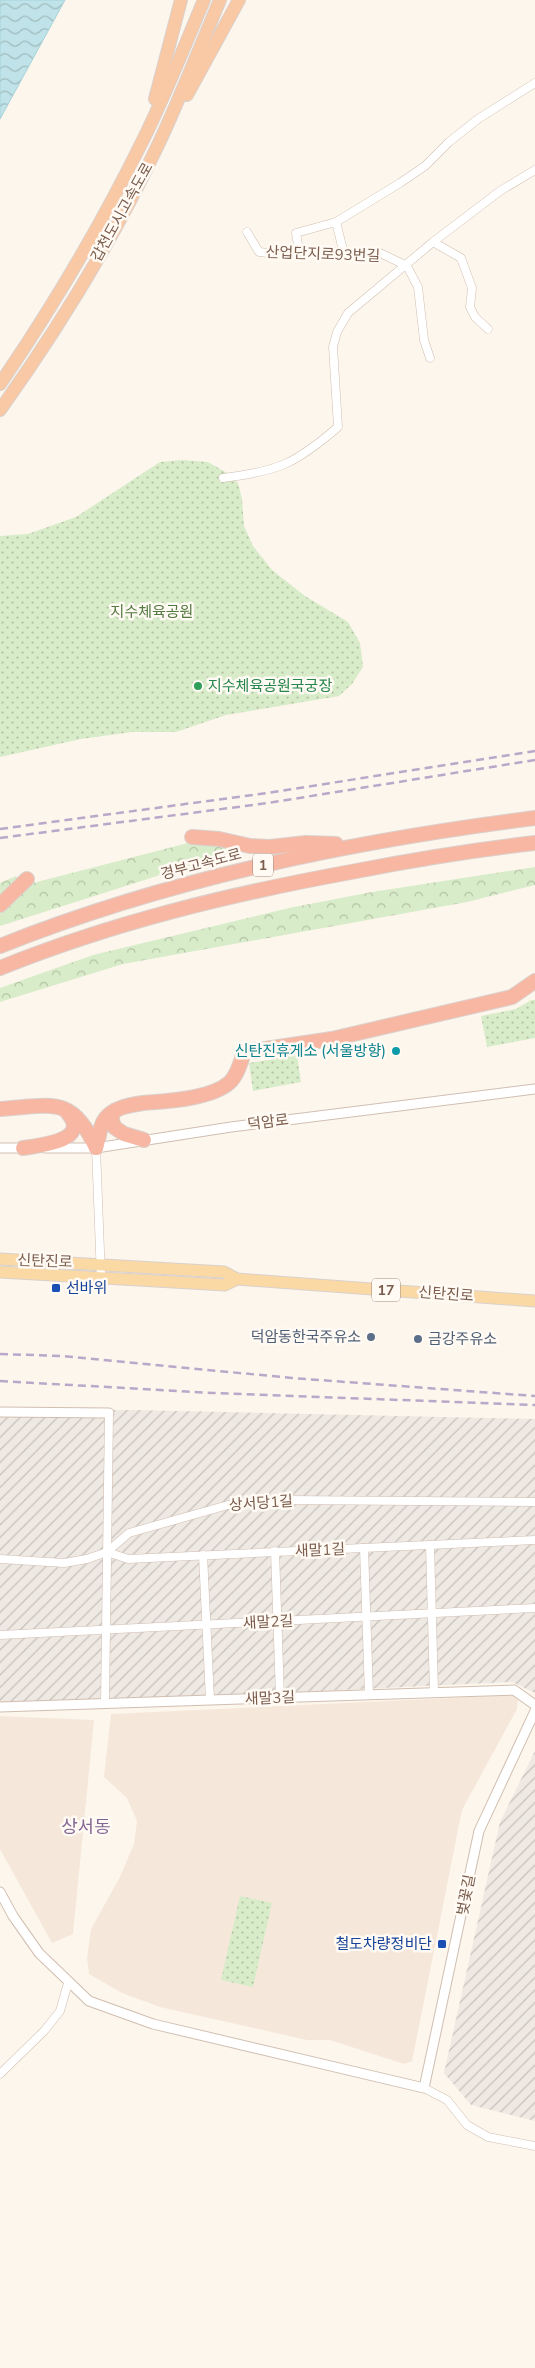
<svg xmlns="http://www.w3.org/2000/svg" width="535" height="2368" font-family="'Nunito Sans','Noto Sans KR',sans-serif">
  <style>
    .residential { fill: #f5e8da }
    .industrial { fill: url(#industrial-furrows) }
    .forest { fill: url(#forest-crowns) }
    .park { fill: url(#park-dots) }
    .water { fill: url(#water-waves); stroke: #a5d3da }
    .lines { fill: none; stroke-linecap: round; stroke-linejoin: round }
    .minor-casing { stroke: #d1beb0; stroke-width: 9 }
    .tertiary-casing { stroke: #d1beb0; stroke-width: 11 }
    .primary-casing { stroke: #dad1cd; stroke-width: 13 }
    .trunk-casing { stroke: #dad1cd; stroke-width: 14 }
    .motorway-casing { stroke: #dad1cd; stroke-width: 16 }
    .minor { stroke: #fff; stroke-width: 8 }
    .tertiary { stroke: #fff; stroke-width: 9 }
    .primary { stroke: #fbd9a5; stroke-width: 11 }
    .trunk { stroke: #f9c8a4; stroke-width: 12 }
    .motorway { stroke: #f7b7a3; stroke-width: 14 }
    .rail { stroke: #b9a8c9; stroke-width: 2.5; stroke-dasharray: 8 5; stroke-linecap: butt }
    .leisure-dot { fill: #2e9e5b; stroke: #fffaf3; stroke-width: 2 }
    .culture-dot { fill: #0f9aa8; stroke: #fffaf3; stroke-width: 2 }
    .transit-dot { fill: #1a4fb4; stroke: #fffaf3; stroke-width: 2 }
    .service-dot { fill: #5c6f8a; stroke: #fffaf3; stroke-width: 2 }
    .labels { text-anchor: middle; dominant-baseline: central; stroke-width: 5; stroke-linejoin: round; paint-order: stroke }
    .shield { fill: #fffaf3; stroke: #a28b7f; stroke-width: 1 }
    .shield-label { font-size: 14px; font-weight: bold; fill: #7a5c4d }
    .street-label { font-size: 15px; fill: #7a5c4d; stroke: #fffaf3 }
    .park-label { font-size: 15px; fill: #537a41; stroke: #fffaf3 }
    .leisure-label { font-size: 15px; fill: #27864d; stroke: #fffaf3; text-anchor: start }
    .culture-label { font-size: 15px; fill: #0d838f; stroke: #fffaf3; text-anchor: end }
    .transit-label { font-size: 15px; fill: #164399; stroke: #fffaf3; text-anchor: start }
    .service-label { font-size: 15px; fill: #4e5e75; stroke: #fffaf3; text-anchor: end }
    .quarter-label { font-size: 18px; fill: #846695; stroke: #fffaf3 }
  </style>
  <defs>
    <pattern id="industrial-furrows" width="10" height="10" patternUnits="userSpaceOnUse" patternTransform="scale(1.25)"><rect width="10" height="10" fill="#efe9e4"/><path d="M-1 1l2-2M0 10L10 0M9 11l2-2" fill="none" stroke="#c7c0bb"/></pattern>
    <pattern id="forest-crowns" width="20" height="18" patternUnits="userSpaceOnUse" patternTransform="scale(1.25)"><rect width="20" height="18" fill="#d8ecc9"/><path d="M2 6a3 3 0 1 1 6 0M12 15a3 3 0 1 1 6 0" fill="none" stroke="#b4c2a5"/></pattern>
    <pattern id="park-dots" width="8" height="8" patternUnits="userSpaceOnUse" patternTransform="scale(1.25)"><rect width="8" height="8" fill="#d8ecc9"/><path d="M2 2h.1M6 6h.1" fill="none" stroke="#b4c2a5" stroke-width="1.8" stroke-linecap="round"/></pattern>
    <pattern id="water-waves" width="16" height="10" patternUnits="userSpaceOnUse" patternTransform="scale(1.25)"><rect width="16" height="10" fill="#bfe3e8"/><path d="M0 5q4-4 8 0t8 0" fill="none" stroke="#a0bbbe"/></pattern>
  </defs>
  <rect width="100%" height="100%" fill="#fdf6ec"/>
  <g class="residential">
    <path d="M513,1695L518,1700L517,1709L462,1810L412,2061L404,2064L330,2040H307L160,2007L122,1993L89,1974L87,1958L91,1929L120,1877L134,1844L137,1821L127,1798L104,1777L111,1714Z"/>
    <path d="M0,1716L94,1720L73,1934L52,1943L0,1849Z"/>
  </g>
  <g class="industrial">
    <path d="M133,1410L535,1419V1693L512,1682L0,1706V1411Z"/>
    <path d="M535,1751V2121L471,2105L444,2073L500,1822Z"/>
  </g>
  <g class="forest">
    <path d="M192,842L217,844L236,849L235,855L198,863L0,926V913L29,884Z"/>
    <path d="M535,867V885L467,902L123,964L0,1002V988L93,955L289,908L372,892Z"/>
    <path d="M16,876L19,882L0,898V883Z"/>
  </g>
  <g class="park">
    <path d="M182,460L208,462L229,474L238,483L242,499L244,526L253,546L272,570L305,596L348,622L360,643L363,667L352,684L339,696L226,715L176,732H132L81,739L0,757V536L28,534L76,517L160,462Z"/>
    <path d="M531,1000H535V1038L487,1047L481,1016L516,1009Z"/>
    <path d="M297,1055L301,1082L253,1091L249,1063Z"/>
    <path d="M240,1896L272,1903L253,1987L221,1980Z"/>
  </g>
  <path class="water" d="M0,0H65L0,119Z"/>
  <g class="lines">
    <g class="minor-casing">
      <g id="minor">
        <path d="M336,222L344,254"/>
        <path d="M247,232L259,252L288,255L299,251L380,253L407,266L418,287L424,340L430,358"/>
        <path d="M433,242L461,258L472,288L470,307L475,317L488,329"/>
        <path d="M299,251L296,233L336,222L400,183L425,166L449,142L478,119L535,83"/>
        <path d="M223,478C279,471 295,464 338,427L333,347L337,332L348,313L433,242L500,191L535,170"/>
        <path d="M96,1148L101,1277"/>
        <path d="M430,1545L434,1692"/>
        <path d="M364,1548L369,1695"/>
        <path d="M275,1551L280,1697"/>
        <path d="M107,1552L128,1559L535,1540"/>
        <path d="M203,1555L210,1700"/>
        <path d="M0,1559L64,1563L87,1559L107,1552L129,1533L228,1505L288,1500L535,1502"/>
        <path d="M0,1635L535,1608"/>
        <path d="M105,1703L109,1413"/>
        <path d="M0,2074L44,2031L60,2011L68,1983"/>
        <path d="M424,2088L447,2100L467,2125L488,2137L535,2146"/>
      </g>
    </g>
    <g class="tertiary-casing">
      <g id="tertiary">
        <path d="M0,1148H27"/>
        <path d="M45,1148H96L231,1127L535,1089"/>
        <path d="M0,1412L109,1413"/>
        <path d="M0,1707L514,1690L535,1705"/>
        <path d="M0,1892L13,1916L39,1953L89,2001L153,2024L424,2088L479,1831L535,1711"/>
      </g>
    </g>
    <g class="primary-casing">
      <g id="primary">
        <path d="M0,1259L224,1272L237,1279L535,1301"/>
        <path d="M0,1272L225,1285L237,1279"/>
      </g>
    </g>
    <g class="trunk-casing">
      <g id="trunk">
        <path d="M187,95L239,0"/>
        <path d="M155,99L181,0"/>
        <path d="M0,384C54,305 103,222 145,136C167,91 185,45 204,0"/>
        <path d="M0,410C60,326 115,236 159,143C181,96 200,47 220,0"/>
      </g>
    </g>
    <g class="motorway-casing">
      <g id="motorway">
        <path d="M192,837L219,839L250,846L270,847L306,843L336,844"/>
        <path d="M0,905L27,879"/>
        <path d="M0,946C171,878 353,841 535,818"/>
        <path d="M0,968C114,922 231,894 351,872C412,860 473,850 535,843"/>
        <path d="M0,1109C51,1106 72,1094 96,1148"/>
        <path d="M115,1111L111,1116L114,1127L124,1134L144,1140"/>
        <path d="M23,1148C41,1145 92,1141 67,1112"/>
        <path d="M96,1148C99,1139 99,1127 105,1119C114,1107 130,1105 143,1103C168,1101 210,1099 229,1083C237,1076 241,1062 244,1052L332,1039L512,997L535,981"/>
      </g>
    </g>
    <use href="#minor" class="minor"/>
    <use href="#tertiary" class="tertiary"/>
    <use href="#primary" class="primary"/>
    <use href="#trunk" class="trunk"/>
    <use href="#motorway" class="motorway"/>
    <g class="rail">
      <path d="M0,829L267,793L535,751"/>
      <path d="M0,838L268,803L535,760"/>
      <path d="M0,1354L62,1356L292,1378L535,1396"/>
      <path d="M0,1381L213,1393L535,1405"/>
    </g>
  </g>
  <circle class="leisure-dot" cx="198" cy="686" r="5"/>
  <circle class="culture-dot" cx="396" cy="1051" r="5"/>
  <g class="transit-dot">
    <rect x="51" y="1283" width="10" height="10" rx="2.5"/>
    <rect x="437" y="1939" width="10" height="10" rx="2.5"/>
  </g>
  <g class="service-dot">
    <circle cx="371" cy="1337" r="5"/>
    <circle cx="418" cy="1339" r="5"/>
  </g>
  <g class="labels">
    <g class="shield">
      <rect x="253" y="853.5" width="20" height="23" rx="4"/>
      <rect x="372" y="1278.5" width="28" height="23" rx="4"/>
    </g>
    <g class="shield-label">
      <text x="263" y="865">1</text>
      <text x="386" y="1290">17</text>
    </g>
    <g class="street-label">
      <text transform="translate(122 212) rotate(-61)">갑천도시고속도로</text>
      <text transform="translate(323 254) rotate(2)">산업단지로93번길</text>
      <text transform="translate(201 864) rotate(-15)">경부고속도로</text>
      <text transform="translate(268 1122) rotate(-7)">덕암로</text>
      <text transform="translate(45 1261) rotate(2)">신탄진로</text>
      <text transform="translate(446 1294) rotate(4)">신탄진로</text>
      <text transform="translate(261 1503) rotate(-4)">상서당1길</text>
      <text transform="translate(320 1550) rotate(-2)">새말1길</text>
      <text transform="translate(268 1622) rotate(-3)">새말2길</text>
      <text transform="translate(270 1698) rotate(-2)">새말3길</text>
      <text transform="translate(466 1895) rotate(-79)">벚꽃길</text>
    </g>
    <g class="park-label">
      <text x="152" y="612">지수체육공원</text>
    </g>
    <g class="leisure-label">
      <text x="208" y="686">지수체육공원국궁장</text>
    </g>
    <g class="culture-label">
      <text x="386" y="1051">신탄진휴게소 (서울방향)</text>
    </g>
    <g class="transit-label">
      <text x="66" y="1288">선바위</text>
      <text x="432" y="1944" text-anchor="end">철도차량정비단</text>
    </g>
    <g class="service-label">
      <text x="361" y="1337">덕암동한국주유소</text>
      <text x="428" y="1339" text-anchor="start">금강주유소</text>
    </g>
    <g class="quarter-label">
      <text x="86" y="1827">상서동</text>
    </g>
  </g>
</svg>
